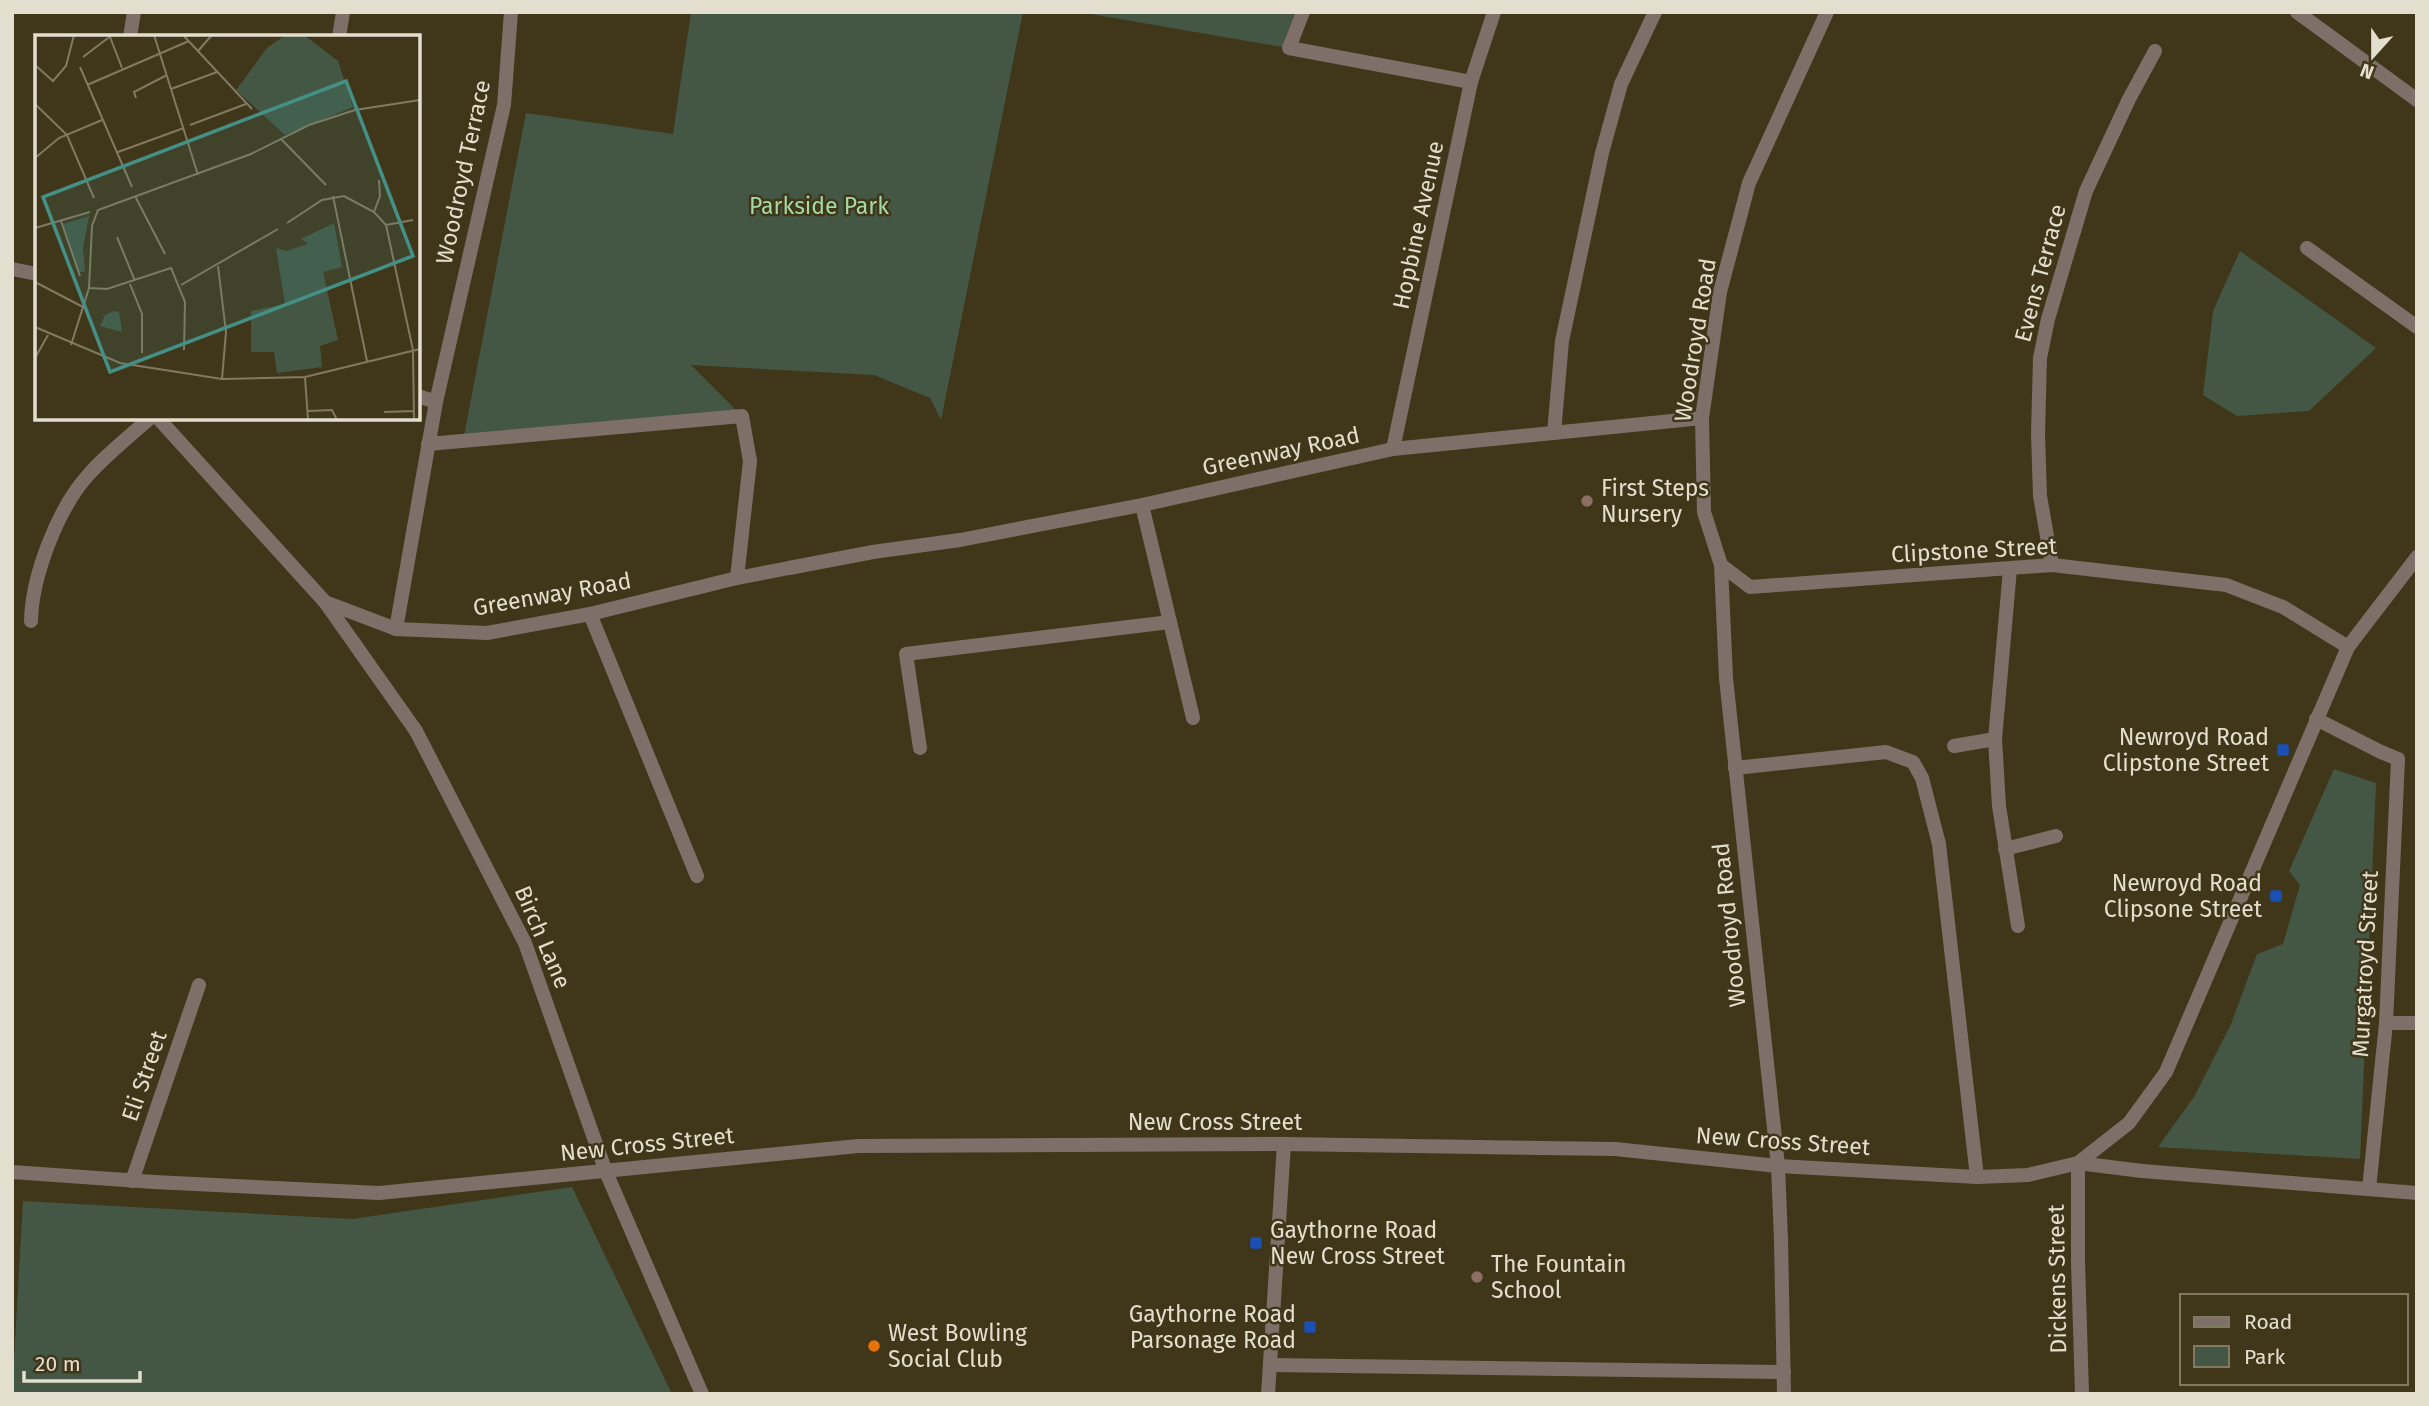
<svg xmlns="http://www.w3.org/2000/svg" width="2429" height="1406" font-family="'Fira Sans',sans-serif">
  <style>
    .green { fill: #435744 }
    .lines { fill: none; stroke-linecap: round; stroke-linejoin: round }
    .service { stroke: #7e7069; stroke-width: 14 }
    .pedestrian { stroke: #7e7069; stroke-width: 14 }
    .minor { stroke: #7e7069; stroke-width: 14 }
    .education-dot { fill: #8d6e63; stroke: #40371a; stroke-width: 2.5 }
    .transit-dot { fill: #1a4fb4; stroke: #40371a; stroke-width: 2.5 }
    .food-dot { fill: #e8710a; stroke: #40371a; stroke-width: 2.5 }
    .labels { text-anchor: middle; dominant-baseline: central; stroke-width: 5; stroke-linejoin: round; paint-order: stroke }
    .street-label { font-size: 23px; fill: #e3decd; stroke: #40371a }
    .park-label { font-size: 23px; fill: #a4d8a5; stroke: #40371a }
    .poi-label { font-size: 23px; fill: #e3decd; stroke: #40371a; text-anchor: start }
    .inset-road { fill: none; stroke: #817a62; stroke-width: 2 }
    .view { fill: #449086; fill-opacity: 0.15; stroke: #449086; stroke-width: 3.5 }
    .inset-edge { fill: none; stroke: #e3decd; stroke-width: 3.5 }
  </style>
  <rect width="100%" height="100%" fill="#40371a"/>
  <g class="green">
    <path d="M691,12H1023L941,420L930,398L874,375L691,365L742,416L463,441L526,113L673,134Z"/>
    <path d="M1079,12H1295L1282,47Z"/>
    <path d="M2240,251L2376,348L2309,411L2237,416L2203,395L2213,311Z"/>
    <path d="M2334,769L2376,783L2360,1159L2158,1147L2194,1097L2231,1024L2257,954L2283,944L2300,885L2289,871Z"/>
    <path d="M572,1187L672,1394H12L23,1201L352,1219Z"/>
  </g>
  <g class="lines">
    <g class="service">
      <path d="M1303,12L1289,48L1471,82"/>
      <path d="M339,37L343,12"/>
      <path d="M2307,248L2417,327"/>
      <path d="M418,396L436,402"/>
      <path d="M1554,433L1562,341L1602,153L1621,84L1655,12"/>
      <path d="M428,444L742,416L750,461L737,578"/>
      <path d="M590,614L697,876"/>
      <path d="M1170,622L1193,718"/>
      <path d="M920,748L906,654L1170,622L1142,505"/>
      <path d="M1735,768L1886,752L1913,762L1922,778L1939,844L1977,1177"/>
      <path d="M2386,1023H2417"/>
      <path d="M132,1181L199,985"/>
      <path d="M1270,1365L1784,1372"/>
    </g>
    <g class="pedestrian">
      <path d="M1721,565L1726,678"/>
      <path d="M789,568L873,552"/>
      <path d="M325,602L416,731"/>
      <path d="M2316,719L2381,752"/>
      <path d="M1778,1166L1781,1240"/>
      <path d="M606,1172L702,1394"/>
      <path d="M2078,1261V1163L2142,1171"/>
    </g>
    <g class="minor">
      <path d="M1827,12L1749,183L1720,292L1702,418L1704,512L1721,565L1750,587L2052,565L2226,585L2283,607L2348,647"/>
      <path d="M2297,12L2417,100"/>
      <path d="M130,37L134,12"/>
      <path d="M12,269L37,274"/>
      <path d="M158,418L325,602L396,629L487,633L590,614L737,578L789,568"/>
      <path d="M1393,449L1471,82L1494,12"/>
      <path d="M873,552L960,540L1142,505L1393,449L1702,418"/>
      <path d="M2052,565L2040,496L2038,434L2040,358L2048,319L2086,191L2129,99L2155,51"/>
      <path d="M2010,569L1995,739L1999,806L2018,926"/>
      <path d="M31,621C32,576 58,507 90,473C108,453 130,436 150,418"/>
      <path d="M396,629L436,402L504,105L511,12"/>
      <path d="M1726,678L1778,1166"/>
      <path d="M416,731L525,943L606,1172"/>
      <path d="M1954,746L1995,739"/>
      <path d="M2005,849L2056,836"/>
      <path d="M2142,1171L2417,1193"/>
      <path d="M12,1172L154,1182L379,1193L858,1146L1284,1144L1615,1149L1778,1166L1977,1177L2028,1175L2078,1163L2129,1123L2166,1072L2348,647L2417,557"/>
      <path d="M2369,1189L2386,1023L2398,759L2381,752"/>
      <path d="M1781,1240L1784,1394"/>
      <path d="M2078,1261L2082,1394"/>
      <path d="M1268,1394L1284,1144"/>
    </g>
  </g>
  <g class="education-dot">
    <circle cx="1587" cy="501" r="7"/>
    <circle cx="1477" cy="1277" r="7"/>
  </g>
  <g class="transit-dot">
    <rect x="2276" y="743" width="14" height="14" rx="3.5"/>
    <rect x="2269" y="889" width="14" height="14" rx="3.5"/>
    <rect x="1249" y="1236" width="14" height="14" rx="3.5"/>
    <rect x="1303" y="1320" width="14" height="14" rx="3.5"/>
  </g>
  <circle class="food-dot" cx="874" cy="1346" r="7"/>
  <g class="labels">
    <g class="street-label">
      <text transform="translate(463 172) rotate(-78)">Woodroyd Terrace</text>
      <text transform="translate(1418 225) rotate(-78)">Hopbine Avenue</text>
      <text transform="translate(2040 273) rotate(-75)">Evens Terrace</text>
      <text transform="translate(1695 340) rotate(-81)">Woodroyd Road</text>
      <text transform="translate(1281 451) rotate(-12)">Greenway Road</text>
      <text transform="translate(1974 550) rotate(-3)">Clipstone Street</text>
      <text transform="translate(552 594) rotate(-10)">Greenway Road</text>
      <text transform="translate(1729 925) rotate(-96)">Woodroyd Road</text>
      <text transform="translate(543 937) rotate(67)">Birch Lane</text>
      <text transform="translate(2365 964) rotate(-87)">Murgatroyd Street</text>
      <text transform="translate(144 1076) rotate(-71)">Eli Street</text>
      <text x="1215" y="1122">New Cross Street</text>
      <text transform="translate(1783 1141) rotate(4)">New Cross Street</text>
      <text transform="translate(647 1144) rotate(-6)">New Cross Street</text>
      <text transform="translate(2057 1279) rotate(-91)">Dickens Street</text>
    </g>
    <g class="park-label">
      <text x="819" y="206">Parkside Park</text>
    </g>
    <g class="poi-label">
      <text x="1601" y="488">First Steps<tspan x="1601" dy="26">Nursery</tspan></text>
      <text x="2269" y="737" text-anchor="end">Newroyd Road<tspan x="2269" dy="26">Clipstone Street</tspan></text>
      <text x="2262" y="883" text-anchor="end">Newroyd Road<tspan x="2262" dy="26">Clipsone Street</tspan></text>
      <text x="1270" y="1230">Gaythorne Road<tspan x="1270" dy="26">New Cross Street</tspan></text>
      <text x="1491" y="1264">The Fountain<tspan x="1491" dy="26">School</tspan></text>
      <text x="1296" y="1314" text-anchor="end">Gaythorne Road<tspan x="1296" dy="26">Parsonage Road</tspan></text>
      <text x="888" y="1333">West Bowling<tspan x="888" dy="26">Social Club</tspan></text>
    </g>
  </g>
  <g transform="translate(35 35)">
    <rect width="385" height="385" fill="#40371a"/>
    <path d="M269,0L303,26L318,72L250,100L201,55L232,13L249,1ZM54,181L48,213L50,237H44L28,189ZM299,188L307,232L288,237L303,305L285,311L287,332L242,338L239,317H216V276L250,269L241,213L251,216L273,209L266,204ZM79,276L84,277L87,297L65,291L70,280Z" fill="#435744"/>
    <path class="inset-road" d="M119,0L163,140M148,0L217,74M75,2L87,33M163,16L177,0M48,22L77,0M0,30L18,46L31,31L39,0M45,32L97,152M52,50L154,6M136,54L182,37M101,63L99,57L132,40M0,69L32,100L59,163M155,90L211,69M246,104L291,150M83,117L149,93M0,123L24,103L67,85M100,161L130,219M298,161L332,326M339,177L345,161L344,145M26,186L45,241M252,188L287,165L309,161L339,177L351,190L378,315L379,385M351,190L378,185M0,193L55,177M82,202L100,246M183,231L191,297L187,344M0,247L48,272M95,249L107,279V318M146,250L243,194M54,253L72,254L136,233L150,267L149,315M0,292L85,328L187,344L270,342L385,314M36,310L54,253L57,191L63,175L216,119L274,90L320,75L385,65M0,323L13,300M270,342L273,385M273,376L297,375L302,385M349,377L379,376"/>
    <path class="view" d="M311,46L378,221L75,337L8,162Z"/>
    <rect width="385" height="385" class="inset-edge"/>
  </g>
  <rect width="2429" height="1406" fill="none" stroke="#e3decd" stroke-width="28"/>
  <rect x="2180" y="1294" width="228" height="91" fill="#40371a" stroke="#817a62" stroke-width="2"/>
  <rect x="2194" y="1317" width="35" height="10" fill="#7e7069" stroke="#817a62" stroke-width="2"/>
  <text x="2244" y="1329" font-size="21" fill="#e3decd">Road</text>
  <rect x="2194" y="1346" width="35" height="21" fill="#435744" stroke="#817a62" stroke-width="2"/>
  <text x="2244" y="1364" font-size="21" fill="#e3decd">Park</text>
  <g transform="translate(2373 56) rotate(201)" stroke="#40371a" stroke-width="5" paint-order="stroke">
  <path d="M0-5L12 26L0 18L-12 26Z" fill="#e3decd"/>
  <text y="-10" font-size="19" font-weight="bold" text-anchor="middle" fill="#e3decd">N</text>
  </g>
  <path d="M24 1371v10h116v-10" fill="none" stroke="#e3decd" stroke-width="3.5"/>
  <text x="35" y="1371" font-size="21" fill="#e3decd" stroke="#40371a" stroke-width="5" paint-order="stroke">20 m</text>
</svg>
